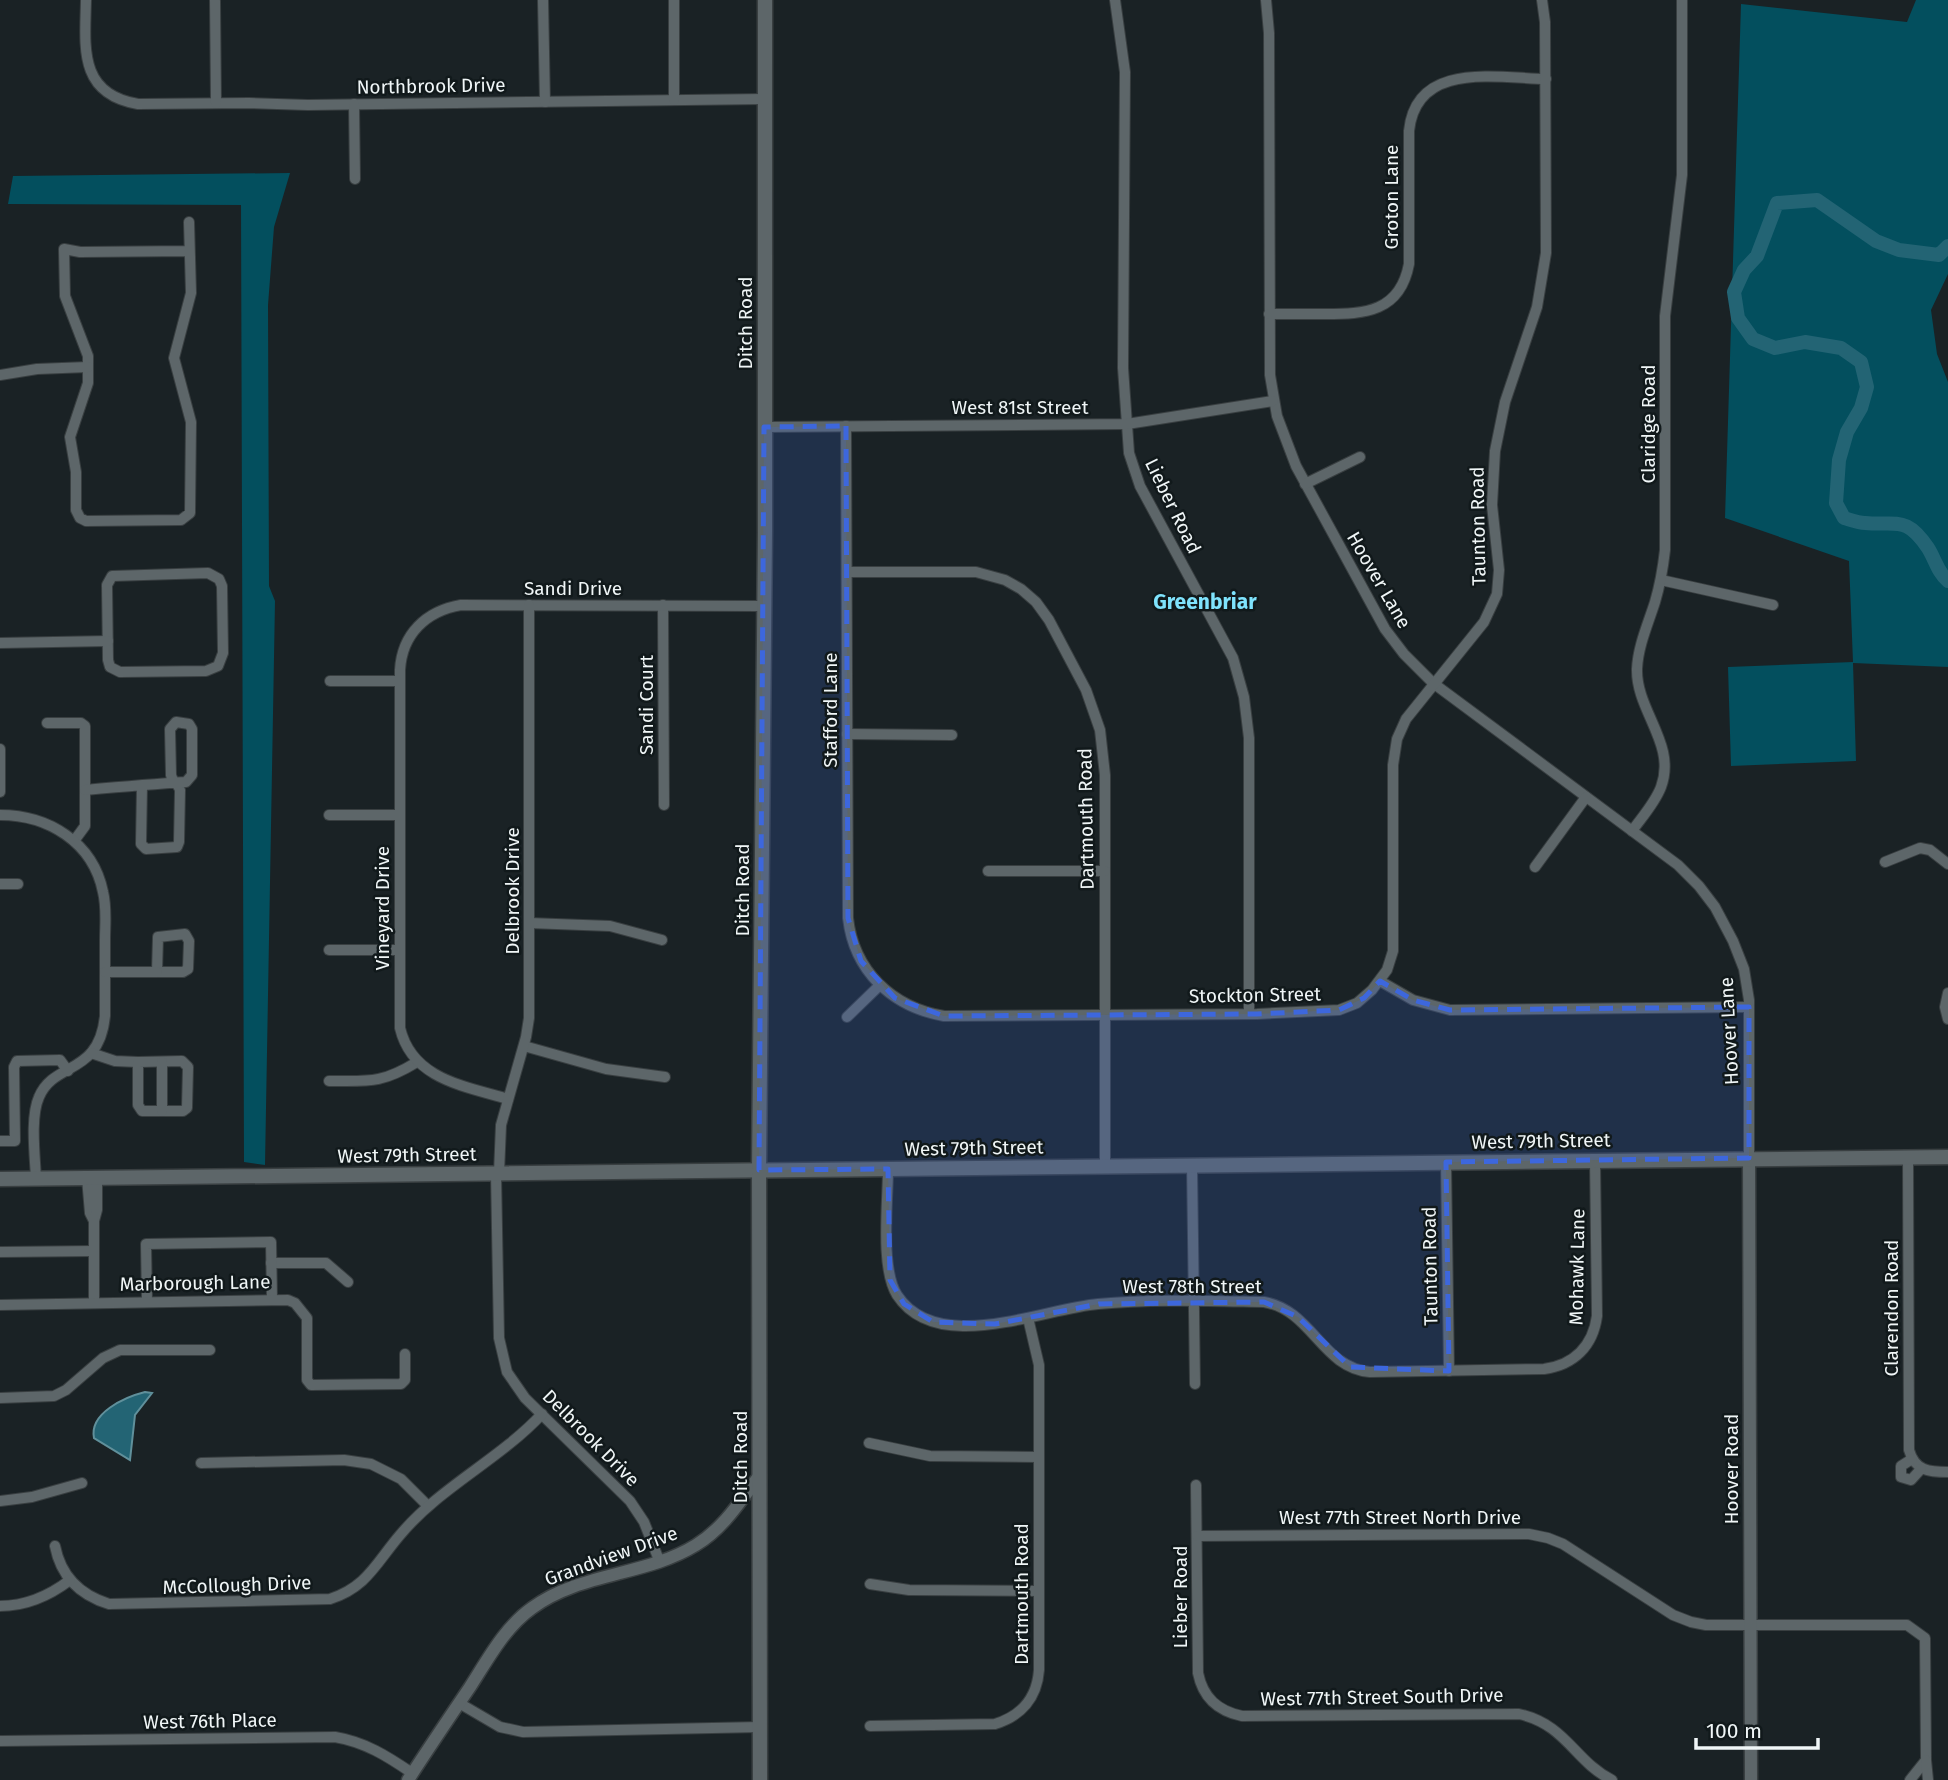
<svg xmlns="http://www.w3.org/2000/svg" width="1948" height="1780" font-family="'Fira Sans',sans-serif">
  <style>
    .forest { fill: #034f5e }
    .water { fill: #236474; stroke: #60909b; stroke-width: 2 }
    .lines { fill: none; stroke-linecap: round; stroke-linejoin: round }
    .river { stroke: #236474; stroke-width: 14 }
    .minor-casing { stroke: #393f41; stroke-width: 12 }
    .tertiary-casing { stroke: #393f41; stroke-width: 15 }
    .secondary-casing { stroke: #393f41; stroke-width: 17 }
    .minor { stroke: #5d6669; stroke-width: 10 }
    .tertiary { stroke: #5d6669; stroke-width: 12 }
    .secondary { stroke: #5d6669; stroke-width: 14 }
    .marked { fill: #3d67dd; fill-opacity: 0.2; stroke: #3d67dd; stroke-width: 5; stroke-dasharray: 14 9; stroke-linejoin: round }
    .labels { text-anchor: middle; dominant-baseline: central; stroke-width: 5; stroke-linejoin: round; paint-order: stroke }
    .street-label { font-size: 19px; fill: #f0f6f7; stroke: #11191b }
    .neighbourhood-label { font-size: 21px; font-weight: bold; fill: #7fe3fd; stroke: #11191b }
  </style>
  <rect width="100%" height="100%" fill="#1a2225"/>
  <g class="forest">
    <path d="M1916,0H1948V274L1931,310L1937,354L1948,382V667L1853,663L1856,761L1731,766L1728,667L1853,662L1849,561L1725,518L1741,4L1907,22Z"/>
    <path d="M290,173L274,227L268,305L269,586L275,601L265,1165L244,1162L241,205L8,204L13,176Z"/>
  </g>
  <path class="water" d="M145,1392L152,1393L135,1415L130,1460L94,1438C89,1413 125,1397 145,1392Z"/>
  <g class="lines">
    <path class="river" d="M1948,246L1939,255L1899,250L1876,241L1817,200L1777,203L1757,256L1744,270L1734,292L1738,318L1753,339L1775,348L1805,342L1841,348L1861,362L1867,387L1861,408L1847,432L1839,460L1836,503L1844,518C1851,520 1858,523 1865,523C1897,526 1906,515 1928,548C1935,559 1938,573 1948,581"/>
    <g class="minor-casing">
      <g id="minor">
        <path d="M86,0C85,47 78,94 138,104L249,103L308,105L765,99"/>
        <path d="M543,0L545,102"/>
        <path d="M674,0V100"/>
        <path d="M1115,0L1125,72L1123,368L1129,453L1140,486L1233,658L1244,697L1249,738V1014"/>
        <path d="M1266,0L1269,33L1270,375L1277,416L1296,466L1385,629L1404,654L1433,683L1678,865L1699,886L1715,907L1733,941L1744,969L1749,1000V1158"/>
        <path d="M215,1L216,103"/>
        <path d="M354,104L355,179"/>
        <path d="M189,222L191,293L174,358L191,422L190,513L181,520L86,521L80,518L76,510V472L70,437L88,383V356L65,296L64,249L80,252L189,251"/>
        <path d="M1269,314C1288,314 1306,314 1325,314C1365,314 1400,312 1409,264V131C1416,61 1496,78 1546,79"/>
        <path d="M0,375L37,369L88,367"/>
        <path d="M846,426L848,918C854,971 892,1007 944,1016L1257,1014L1339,1010L1357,1003L1372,990L1387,970L1393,951V765L1397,739L1406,719L1484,622L1497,594L1499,570L1492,505L1495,451L1505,402L1537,307L1546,253L1545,22L1542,0"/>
        <path d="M764,427L1127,424L1273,401"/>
        <path d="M1305,484L1360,457"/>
        <path d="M847,572H976L1005,580L1021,589L1036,602L1049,620L1086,690L1100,730L1105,775V1166"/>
        <path d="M208,573L219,579L222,586L223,653L218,666L206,671L120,672L110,667L108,660L107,585L112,576Z"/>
        <path d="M1661,580L1773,605"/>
        <path d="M663,605L664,805"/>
        <path d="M0,643L108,641"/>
        <path d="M330,681H400"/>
        <path d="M47,723H81L85,726V826L74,841"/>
        <path d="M847,734L952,735"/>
        <path d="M0,749V792"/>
        <path d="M85,790C118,787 152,784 186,782L192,775V729L189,724L176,722L170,729L171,775C172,782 178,783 180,790L179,842L177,847L146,849L141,844L142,785"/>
        <path d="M0,815C48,815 93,842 103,892C107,908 105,924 105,940C105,966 105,991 105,1016C99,1076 54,1061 39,1097C30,1117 35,1156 36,1179"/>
        <path d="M329,815H400"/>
        <path d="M1632,831C1642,817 1655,803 1661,787C1677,744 1636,711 1637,669C1638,646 1648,624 1655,602C1660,585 1663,568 1665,550V316L1682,175V0"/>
        <path d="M1885,862L1920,848L1930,850L1948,864"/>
        <path d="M1535,867L1586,797"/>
        <path d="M988,871H1105"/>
        <path d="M0,884H18"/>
        <path d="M529,923L610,926L662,940"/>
        <path d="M185,934L189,941L188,969L183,972H157L158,937Z"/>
        <path d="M329,950H399"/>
        <path d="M105,972H157"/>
        <path d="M1380,981L1413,1000L1450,1010L1749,1007"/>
        <path d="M1948,993L1945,1007L1948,1019"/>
        <path d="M847,1017L880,985"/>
        <path d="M524,1046L606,1069L665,1077"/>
        <path d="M91,1053L115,1061L138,1062"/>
        <path d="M182,1061L188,1067L187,1108L183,1111H142L138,1105V1062Z"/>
        <path d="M162,1062V1111"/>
        <path d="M329,1081C369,1081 381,1084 417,1062"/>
        <path d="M508,1099C464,1086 412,1079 400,1028V670C402,634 426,611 461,605L763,606"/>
        <path d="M0,1141H15L14,1067L17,1061L60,1060L68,1071"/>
        <path d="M1908,1157L1909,1450C1915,1471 1929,1472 1948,1472"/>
        <path d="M1446,1162L1449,1371"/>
        <path d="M1192,1165L1195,1384"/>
        <path d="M888,1169C888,1202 880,1268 897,1295C937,1356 1041,1309 1098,1304C1153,1299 1209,1301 1264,1302C1312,1310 1322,1368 1370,1372L1544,1369C1574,1365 1593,1346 1597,1316L1595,1160"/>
        <path d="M496,1173L499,1338L507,1372L525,1398L630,1501L644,1522L659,1560"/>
        <path d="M499,1173L501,1125L526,1037L529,1018V605"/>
        <path d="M87,1178L90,1213L94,1221"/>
        <path d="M0,1252L94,1251"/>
        <path d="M271,1263H326L348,1282"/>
        <path d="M147,1301L146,1244L271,1242L272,1299"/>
        <path d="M94,1302V1221L97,1210V1178"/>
        <path d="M0,1305L288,1300L295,1303L307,1318V1380L311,1385L401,1384L405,1380V1354"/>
        <path d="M0,1398L54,1396L66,1390L103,1358L120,1350H210"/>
        <path d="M869,1443L930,1456L1039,1457"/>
        <path d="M1912,1459L1901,1466V1477L1911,1480L1921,1469"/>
        <path d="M201,1463L344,1460L371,1464L401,1479L428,1506"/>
        <path d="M1196,1485L1198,1673C1203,1698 1218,1711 1242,1716L1519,1714C1567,1725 1574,1761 1612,1780"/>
        <path d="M0,1501L32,1497L82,1483"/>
        <path d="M1197,1536L1529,1534L1548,1538L1563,1544L1673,1615L1691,1622L1706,1625H1907L1925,1638L1926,1760L1910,1780"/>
        <path d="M55,1546C61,1577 80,1595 109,1604L330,1599C367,1587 376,1563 400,1535C440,1487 499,1460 542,1414"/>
        <path d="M870,1584L909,1590L1039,1591"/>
        <path d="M0,1606C27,1606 49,1596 70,1580"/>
        <path d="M459,1703L500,1727L523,1732L760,1727"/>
        <path d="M870,1726L995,1724C1021,1716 1037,1698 1039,1670V1365L1028,1318"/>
        <path d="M0,1741L335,1737C365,1742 387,1756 412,1773"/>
        <path d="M1926,1760L1928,1780"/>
      </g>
    </g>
    <g class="tertiary-casing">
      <g id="tertiary">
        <path d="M1749,1158L1751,1780"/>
        <path d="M408,1780C428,1749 449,1718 470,1687C488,1659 505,1627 532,1608C581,1572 646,1576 696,1545C724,1528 741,1500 760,1475"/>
      </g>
    </g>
    <g class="secondary-casing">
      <g id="secondary">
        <path d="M0,1179L1948,1157"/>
        <path d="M760,1780L759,1170L765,532V0"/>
      </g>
    </g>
    <use href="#minor" class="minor"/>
    <use href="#tertiary" class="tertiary"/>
    <use href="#secondary" class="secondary"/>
  </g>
  <path class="marked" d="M846,426L848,918L861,961L895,998L944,1016L1257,1014L1339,1010L1364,998L1380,981L1413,1000L1450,1010L1749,1007V1158L1446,1162L1449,1371L1350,1367L1298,1317L1264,1302L1099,1304L995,1324L933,1322L904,1304L890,1280L888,1169L759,1170L764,427Z"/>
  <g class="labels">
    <g class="street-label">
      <text transform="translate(431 86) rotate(-1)">Northbrook Drive</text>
      <text transform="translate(1391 197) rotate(-90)">Groton Lane</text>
      <text transform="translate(745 323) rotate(-90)">Ditch Road</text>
      <text x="1020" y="407">West 81st Street</text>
      <text transform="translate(1648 424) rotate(-90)">Claridge Road</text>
      <text transform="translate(1173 506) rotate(64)">Lieber Road</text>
      <text transform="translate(1478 526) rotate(-91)">Taunton Road</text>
      <text transform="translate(1379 580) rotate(60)">Hoover Lane</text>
      <text x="573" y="588">Sandi Drive</text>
      <text transform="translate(646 705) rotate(-90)">Sandi Court</text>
      <text transform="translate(830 710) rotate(-90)">Stafford Lane</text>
      <text transform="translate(1086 819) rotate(-91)">Dartmouth Road</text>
      <text transform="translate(742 890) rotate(-90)">Ditch Road</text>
      <text transform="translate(512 891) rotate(-90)">Delbrook Drive</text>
      <text transform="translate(382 908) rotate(-90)">Vineyard Drive</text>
      <text transform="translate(1255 995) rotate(-1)">Stockton Street</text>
      <text transform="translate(1729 1031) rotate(-93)">Hoover Lane</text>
      <text transform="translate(1541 1141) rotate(-1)">West 79th Street</text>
      <text transform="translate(974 1148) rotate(-1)">West 79th Street</text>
      <text transform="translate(407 1155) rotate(-1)">West 79th Street</text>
      <text transform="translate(1430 1266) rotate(-91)">Taunton Road</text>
      <text transform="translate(1577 1267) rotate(-89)">Mohawk Lane</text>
      <text transform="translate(195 1283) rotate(-1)">Marborough Lane</text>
      <text x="1192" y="1286">West 78th Street</text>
      <text transform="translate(1891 1308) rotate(-90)">Clarendon Road</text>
      <text transform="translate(591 1438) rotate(45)">Delbrook Drive</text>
      <text transform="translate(740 1457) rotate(-90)">Ditch Road</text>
      <text transform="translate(1731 1469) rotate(-90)">Hoover Road</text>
      <text x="1400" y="1517">West 77th Street North Drive</text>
      <text transform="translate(611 1556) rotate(-20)">Grandview Drive</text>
      <text transform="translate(237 1585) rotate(-2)">McCollough Drive</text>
      <text transform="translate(1021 1594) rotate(-90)">Dartmouth Road</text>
      <text transform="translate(1180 1597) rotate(-90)">Lieber Road</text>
      <text transform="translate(1382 1697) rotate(-1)">West 77th Street South Drive</text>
      <text transform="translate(210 1721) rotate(-1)">West 76th Place</text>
    </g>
    <g class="neighbourhood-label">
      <text x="1205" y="602">Greenbriar</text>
    </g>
  </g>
  <path d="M1696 1738v10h122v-10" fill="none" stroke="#f0f6f7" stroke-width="3.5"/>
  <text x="1706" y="1738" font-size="21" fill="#f0f6f7" stroke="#11191b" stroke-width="5" paint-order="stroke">100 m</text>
</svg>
